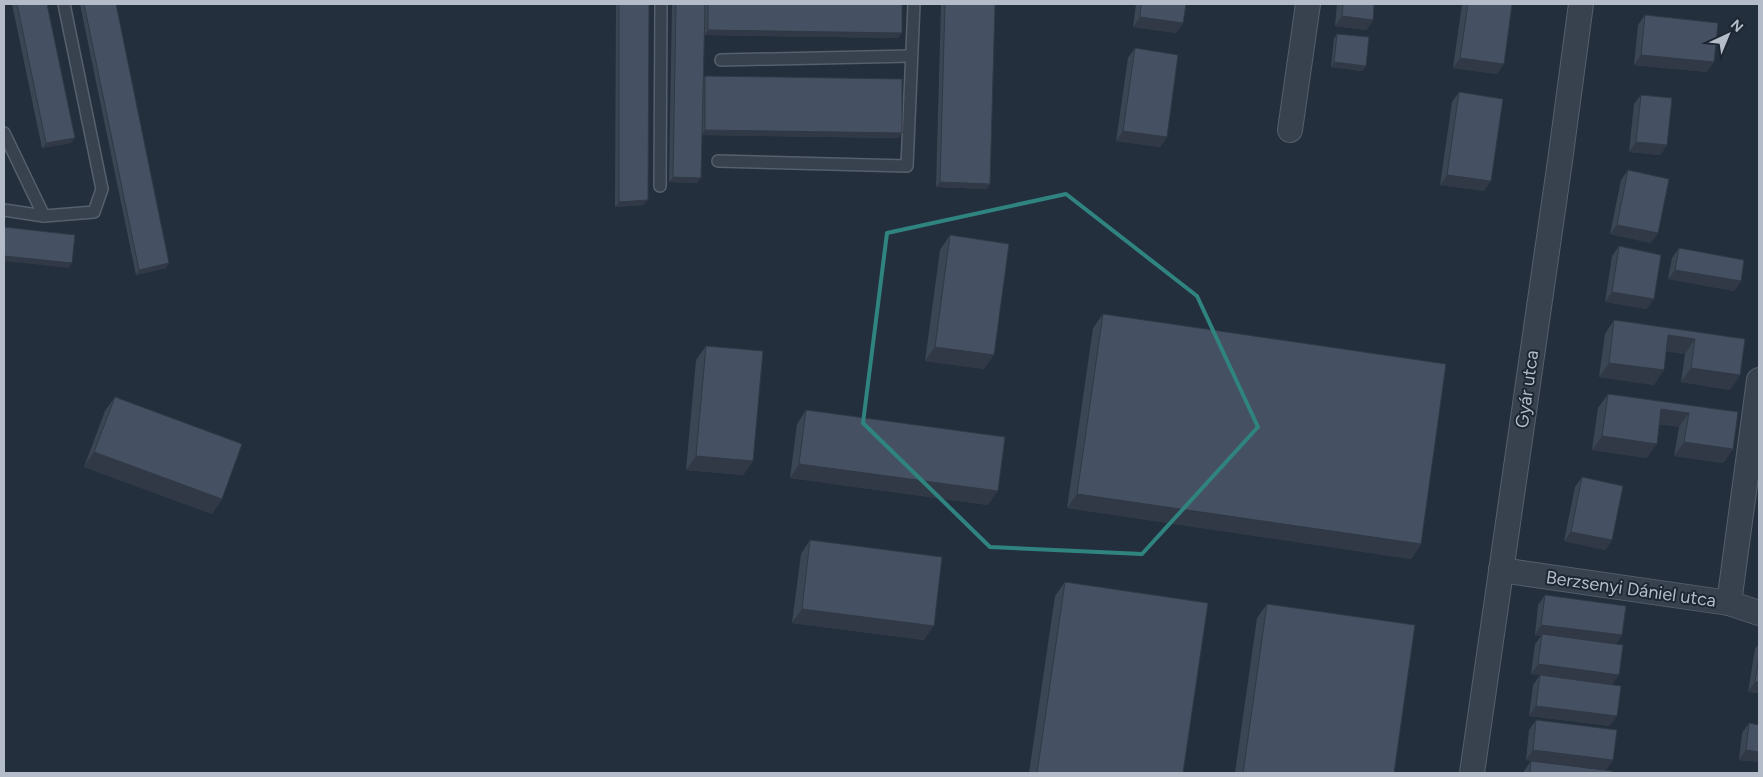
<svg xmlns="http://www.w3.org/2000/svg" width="1763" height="777" font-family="Figtree,sans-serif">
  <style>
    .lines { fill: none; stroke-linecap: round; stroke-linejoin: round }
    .service-casing { stroke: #565f6c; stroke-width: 14 }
    .minor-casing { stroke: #565f6c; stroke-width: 26 }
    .service { stroke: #38414e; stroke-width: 11 }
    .minor { stroke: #38414e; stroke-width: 24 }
    .wall { fill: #3b4654 }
    .shaded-wall { fill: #303945 }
    .building { fill: #455162; stroke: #303945 }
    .marked { fill: none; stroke: #308480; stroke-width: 4; stroke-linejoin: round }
    .labels { text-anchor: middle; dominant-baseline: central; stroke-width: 4; stroke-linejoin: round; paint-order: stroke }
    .street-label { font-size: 18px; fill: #b4bcc9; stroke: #1d2633 }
  </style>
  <rect width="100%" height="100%" fill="#242f3e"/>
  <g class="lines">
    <g class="service-casing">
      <g id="service">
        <path d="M721,60L911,56"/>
        <path d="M4,133L44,216"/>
        <path d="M718,161L907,166L914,4"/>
        <path d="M660,186L661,4"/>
        <path d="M4,210L44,216L94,212L102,189L64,4"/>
      </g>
    </g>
    <g class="minor-casing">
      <g id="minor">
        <path d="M1290,130L1308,4"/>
        <path d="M1501,570L1729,603L1759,613"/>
        <path d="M1729,603L1759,380"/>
        <path d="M1472,773L1560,161L1581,4"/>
      </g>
    </g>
    <use href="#service" class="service"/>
    <use href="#minor" class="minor"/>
  </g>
  <g class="wall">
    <path d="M12,4H47L71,143L42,148Z"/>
    <path d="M80,4H116L166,268L136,275Z"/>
    <path d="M616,4H649L644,205L615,207Z"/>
    <path d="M672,4H705L703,80L705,76L902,133L898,138L702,135L697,183L669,182Z"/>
    <path d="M705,4H902V33L898,38L705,35Z"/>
    <path d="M941,4H995L987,189L936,187Z"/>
    <path d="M1136,4H1186L1183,23L1176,33L1133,27Z"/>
    <path d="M1337,4H1374L1373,20L1366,30L1335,26Z"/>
    <path d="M1462,4H1512L1497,74L1453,68Z"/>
    <path d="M1645,15L1707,72L1634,65L1638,25Z"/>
    <path d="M1337,34L1366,66L1362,71L1331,67L1334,39Z"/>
    <path d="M1135,48L1167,137L1160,147L1116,141L1128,58Z"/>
    <path d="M1459,92L1484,191L1440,185L1452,102Z"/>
    <path d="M1641,95L1667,145L1660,155L1629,152L1634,104Z"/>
    <path d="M1628,170L1658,233L1651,243L1610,234L1621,180Z"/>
    <path d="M950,235L984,369L925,361L940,250Z"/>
    <path d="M1619,246L1647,309L1605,302L1612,256Z"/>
    <path d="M1679,248L1741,281L1734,291L1668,279L1672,258Z"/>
    <path d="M1103,314L1421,544L1411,559L1067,508L1093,328Z"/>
    <path d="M1614,320L1745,339L1740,375L1730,390L1681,382L1685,354L1666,351L1654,385L1599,377L1605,334Z"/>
    <path d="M706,346L753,461L743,475L686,470L696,360Z"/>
    <path d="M1608,394L1738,412L1733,449L1723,463L1674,456L1679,427L1659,424L1647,458L1592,450L1598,408Z"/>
    <path d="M115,397L222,499L212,514L84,467L105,411Z"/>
    <path d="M806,410L988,505L790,478L797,424Z"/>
    <path d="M1582,477L1612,540L1605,550L1564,541L1575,487Z"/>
    <path d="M810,540L924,640L792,623L801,554Z"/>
    <path d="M1065,582L1183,773H1029L1055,596Z"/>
    <path d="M1545,595L1622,635L1616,644L1612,685L1610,726L1529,716L1533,685L1540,675L1531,674L1535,644L1541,636L1535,635L1538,605Z"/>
    <path d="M1267,604L1394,773H1235L1257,618Z"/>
    <path d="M1759,644V693L1748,692L1755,649Z"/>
    <path d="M1536,720L1613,760L1606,770L1526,760L1529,730Z"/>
    <path d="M1749,723L1759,725V762L1739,760L1742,733Z"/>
    <path d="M1531,761L1612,773H1524V771Z"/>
  </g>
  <g class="shaded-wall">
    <path d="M1342,16L1373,20L1366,30L1335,26Z"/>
    <path d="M1140,17L1183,23L1176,33L1133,27Z"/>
    <path d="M708,30L902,33L898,38L705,35Z"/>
    <path d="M1641,55L1714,62L1707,72L1634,65Z"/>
    <path d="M1460,58L1504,64L1497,74L1453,68Z"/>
    <path d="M1334,62L1366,66L1362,71L1331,67Z"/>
    <path d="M705,130L902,133L898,138L701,135Z"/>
    <path d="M1123,131L1167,137L1160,147L1116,141Z"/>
    <path d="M75,138L71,143L42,148L46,143Z"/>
    <path d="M1636,142L1667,145L1660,155L1629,152Z"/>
    <path d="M1447,175L1491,181L1484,191L1440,185Z"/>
    <path d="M673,177L701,178L697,183L669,182Z"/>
    <path d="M940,182L990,184L987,189L936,187Z"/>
    <path d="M648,200L644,205L615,207L619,202Z"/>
    <path d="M1617,225L1658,233L1651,243L1610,234Z"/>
    <path d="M4,256L72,263L69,268L4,261Z"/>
    <path d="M169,263L166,268L136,275L139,270Z"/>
    <path d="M1675,270L1741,281L1734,291L1668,279Z"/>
    <path d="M1612,292L1654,299L1647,309L1605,302Z"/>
    <path d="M1668,335L1695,339L1685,354L1658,350Z"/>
    <path d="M935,347L994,355L984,369L925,361Z"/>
    <path d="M1609,363L1664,370L1654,385L1599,377Z"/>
    <path d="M1691,368L1740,375L1730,390L1681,382Z"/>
    <path d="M1661,409L1689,413L1679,427L1651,423Z"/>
    <path d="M1602,436L1657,444L1647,458L1592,450Z"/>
    <path d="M1684,442L1733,449L1723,463L1674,456Z"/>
    <path d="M94,452L222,499L212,514L84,467Z"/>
    <path d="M696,456L753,461L743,475L686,470Z"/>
    <path d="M799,464L998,491L988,505L790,478Z"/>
    <path d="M1077,494L1421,544L1411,559L1067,508Z"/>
    <path d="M1571,532L1612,540L1605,550L1564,541Z"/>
    <path d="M802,609L934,626L924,640L792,623Z"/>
    <path d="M1541,625L1622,635L1615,645L1542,634L1541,636L1535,635Z"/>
    <path d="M1538,664L1619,675L1612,685L1531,674Z"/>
    <path d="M1755,682H1759V693L1748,692Z"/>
    <path d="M1536,706L1617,716L1610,726L1529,716Z"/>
    <path d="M1533,750L1613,760L1606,770L1526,760Z"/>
    <path d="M1746,750L1759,752V762L1739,760Z"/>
  </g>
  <g class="building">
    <path d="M17,4H47L75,138L46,143Z"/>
    <path d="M84,4H116L169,263L139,270Z"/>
    <path d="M619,4H649L648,200L619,202Z"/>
    <path d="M676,4H705L701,178L673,177Z"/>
    <path d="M708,4H902V33L708,30Z"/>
    <path d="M945,4H995L990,184L940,182Z"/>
    <path d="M1141,4H1186L1183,23L1140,17Z"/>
    <path d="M1343,4H1374L1373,20L1342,16Z"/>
    <path d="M1468,4H1512L1504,64L1460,58Z"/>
    <path d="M1645,15L1718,23L1714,62L1641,55Z"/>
    <path d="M1337,34L1369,37L1366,66L1334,62Z"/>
    <path d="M1135,48L1178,55L1167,137L1123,131Z"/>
    <path d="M705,76L902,79V133L705,130Z"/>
    <path d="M1459,92L1503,99L1491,181L1447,175Z"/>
    <path d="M1641,95L1672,98L1667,145L1636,142Z"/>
    <path d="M1628,170L1669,179L1658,233L1617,225Z"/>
    <path d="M4,227L75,235L72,263L4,256Z"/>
    <path d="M950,235L1009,244L994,355L935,347Z"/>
    <path d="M1619,246L1661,255L1654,299L1612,292Z"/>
    <path d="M1679,248L1744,260L1741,281L1675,270Z"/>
    <path d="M1103,314L1446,364L1421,544L1077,494Z"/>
    <path d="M1614,320L1745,339L1740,375L1691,368L1695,339L1668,335L1664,370L1609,363Z"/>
    <path d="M706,346L763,351L753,461L696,456Z"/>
    <path d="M1608,394L1738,412L1733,449L1684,442L1689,413L1661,409L1657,444L1602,436Z"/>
    <path d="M115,397L242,444L222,499L94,452Z"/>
    <path d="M806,410L1005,437L998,491L799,464Z"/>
    <path d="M1582,477L1623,486L1612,540L1571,532Z"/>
    <path d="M810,540L942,557L934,626L802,609Z"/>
    <path d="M1065,582L1208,603L1183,773H1037Z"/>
    <path d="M1545,595L1626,606L1622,635L1541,625Z"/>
    <path d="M1267,604L1415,625L1394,773H1243Z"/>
    <path d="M1542,634L1623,645L1619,675L1538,664Z"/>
    <path d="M1759,657V682H1755Z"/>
    <path d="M1540,675L1621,686L1617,716L1536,706Z"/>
    <path d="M1536,720L1617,730L1613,760L1533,750Z"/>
    <path d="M1749,723L1759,725V752L1746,750Z"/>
    <path d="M1531,761L1612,771V773H1530Z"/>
  </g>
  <path class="marked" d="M1066,194L1197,296L1258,427L1142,554L990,547L863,423L887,233Z"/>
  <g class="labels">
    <g class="street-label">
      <text transform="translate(1527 389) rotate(-82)">Gyár utca</text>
      <text transform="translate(1631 589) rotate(8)">Berzsenyi Dániel utca</text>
    </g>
  </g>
  <rect width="1763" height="777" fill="none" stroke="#b4bcc9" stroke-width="10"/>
  <g transform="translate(1728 35) rotate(44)" stroke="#1d2633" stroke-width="4" paint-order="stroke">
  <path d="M0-4L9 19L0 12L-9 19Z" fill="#b4bcc9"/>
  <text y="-8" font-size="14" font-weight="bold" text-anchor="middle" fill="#b4bcc9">N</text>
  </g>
</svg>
